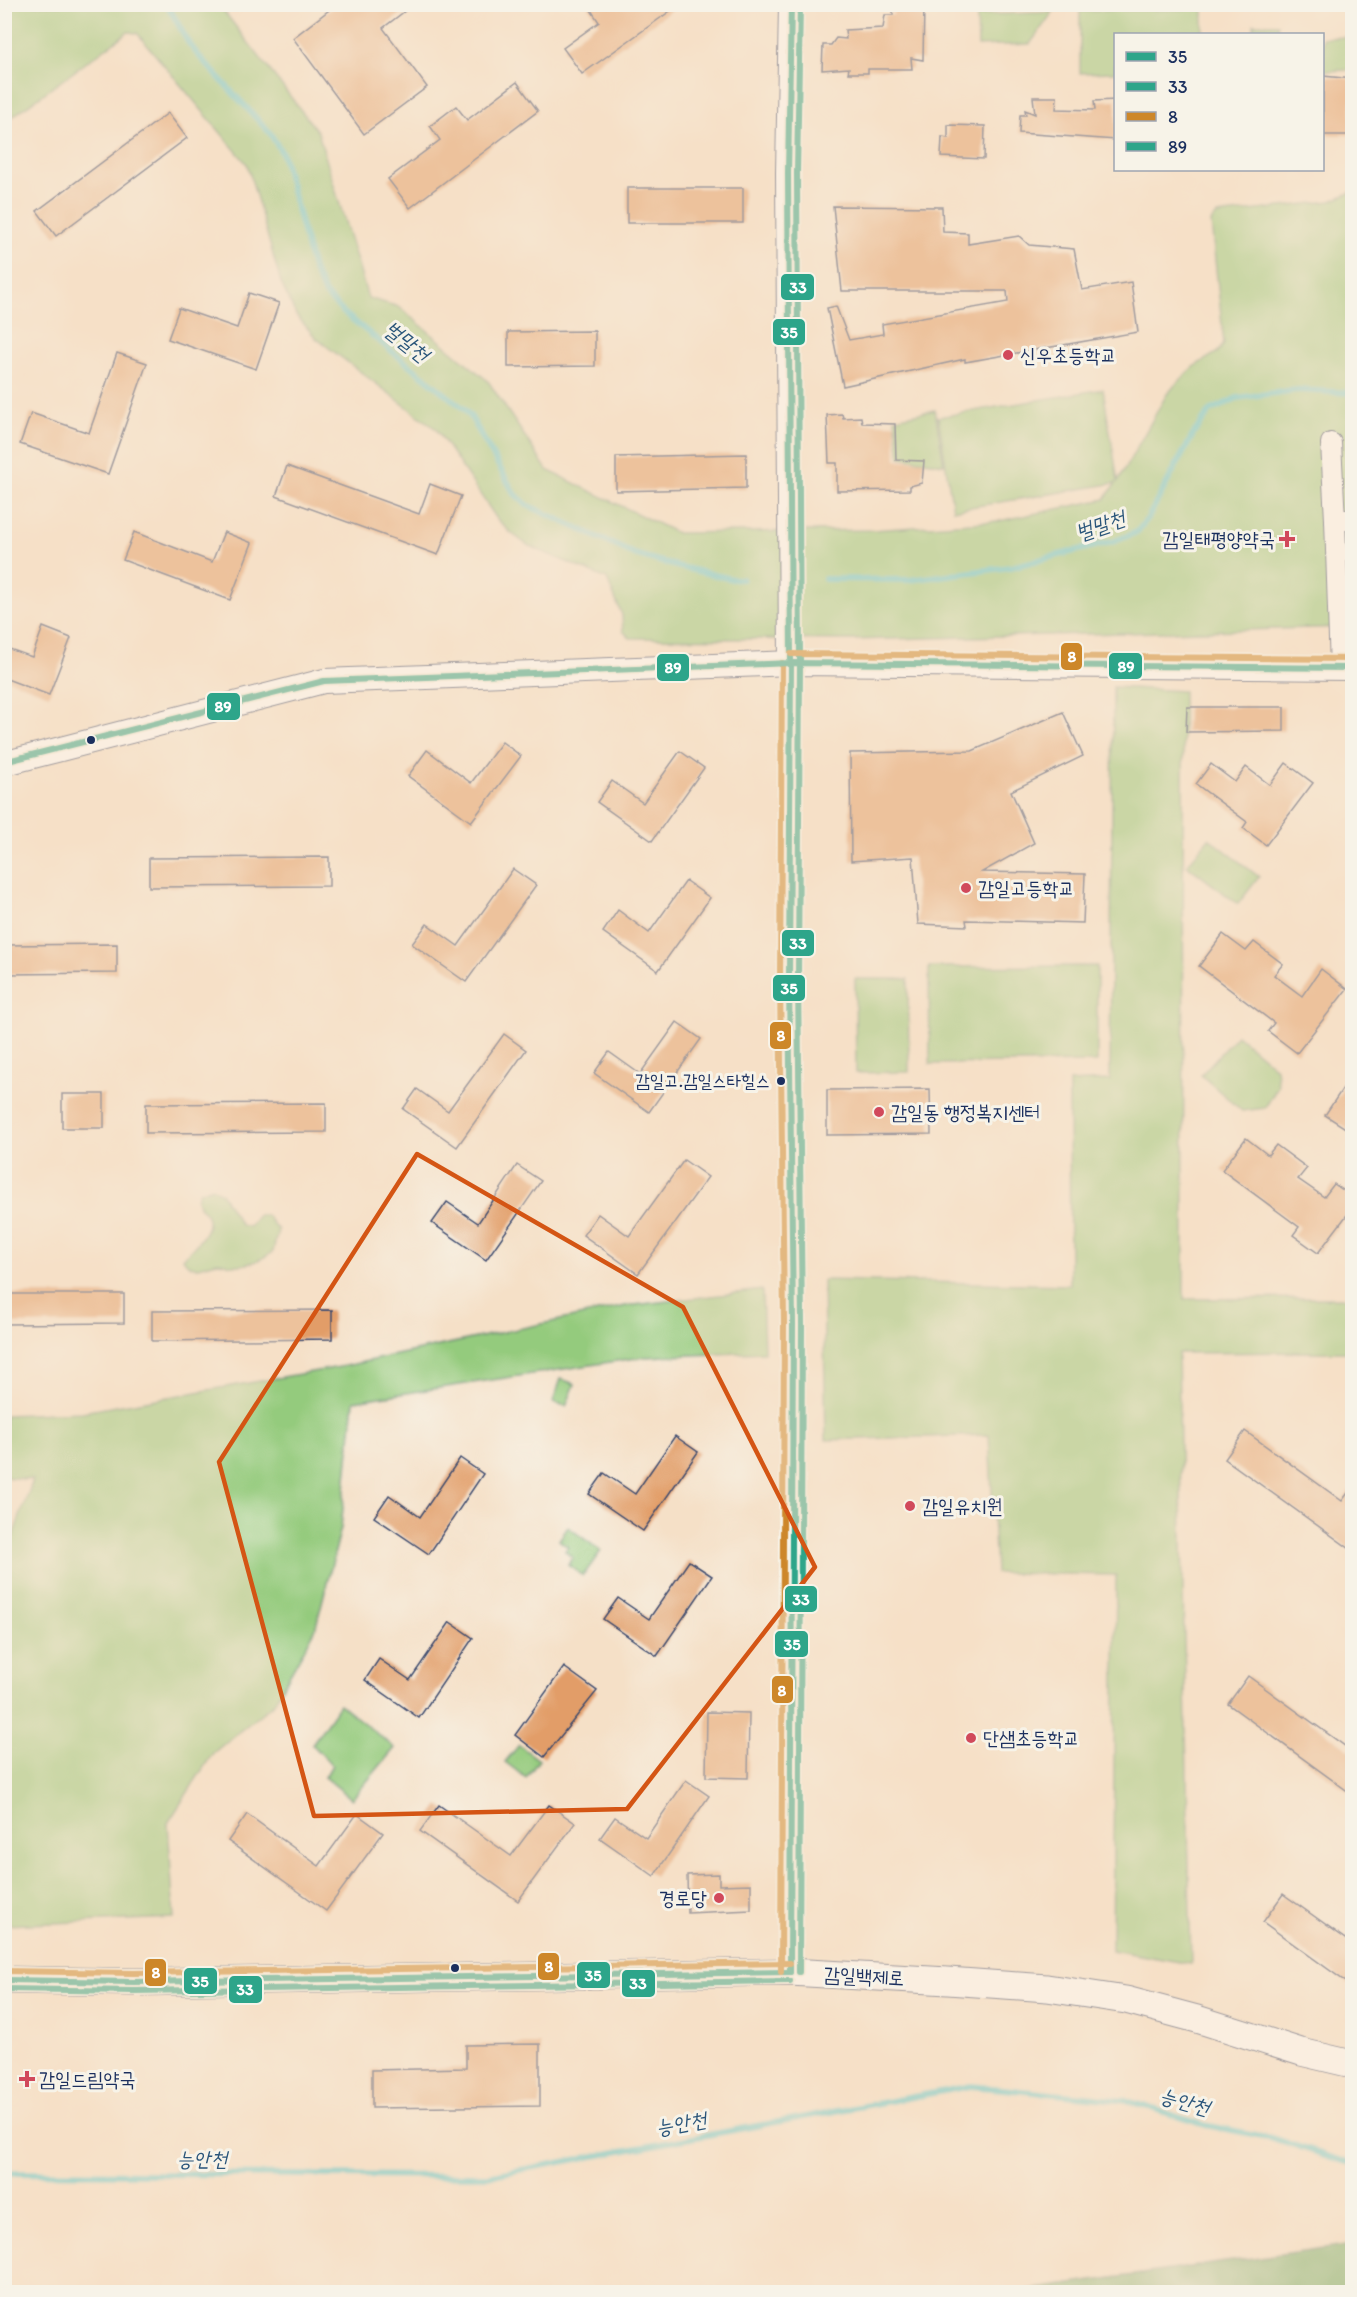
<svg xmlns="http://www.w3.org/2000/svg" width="1357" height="2297" font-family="Itim,'Poor Story',sans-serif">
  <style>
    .green { fill: #94cb7d; stroke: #587d6e; stroke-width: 1.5 }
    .forest { fill: #77af6c; stroke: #496f65; stroke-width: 1.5 }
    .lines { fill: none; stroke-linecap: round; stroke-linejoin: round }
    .stream { stroke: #59c6cc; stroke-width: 6 }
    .building { fill: #e29d67 }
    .minor-casing { stroke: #3c4a6e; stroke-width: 22 }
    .tertiary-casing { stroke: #3c4a6e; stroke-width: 26 }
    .secondary-casing { stroke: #3c4a6e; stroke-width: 29 }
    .minor { stroke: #fff; stroke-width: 20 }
    .tertiary { stroke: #fff; stroke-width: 24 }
    .secondary { stroke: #fff; stroke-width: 27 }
    .bus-1-casing { stroke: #f7f3e8; stroke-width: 10 }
    .bus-2-casing { stroke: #f7f3e8; stroke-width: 10 }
    .bus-3-casing { stroke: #f7f3e8; stroke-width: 10 }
    .bus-4-casing { stroke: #f7f3e8; stroke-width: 10 }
    .bus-1 { stroke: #2da58a; stroke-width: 6 }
    .bus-2 { stroke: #2da58a; stroke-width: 6 }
    .bus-3 { stroke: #cd8729; stroke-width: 6 }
    .bus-4 { stroke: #2da58a; stroke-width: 6 }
    .marked { fill: none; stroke: #d45514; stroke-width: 4.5; stroke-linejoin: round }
    .poi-dot { fill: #d1495b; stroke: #f7f3e8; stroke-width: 2 }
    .bus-dot { fill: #1b2f5e; stroke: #f7f3e8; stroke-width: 2 }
    .labels { text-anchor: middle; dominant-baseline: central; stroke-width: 6; stroke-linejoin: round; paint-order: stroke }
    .bus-label { font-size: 18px; fill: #1b2f5e; stroke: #f7f3e8; text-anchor: end }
    .poi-label { font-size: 20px; fill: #1b2f5e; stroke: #f7f3e8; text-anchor: start }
    .street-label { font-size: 20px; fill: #1b2f5e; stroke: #f7f3e8 }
    .water-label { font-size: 21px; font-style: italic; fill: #2a557a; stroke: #f7f3e8 }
    .line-badge { stroke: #f7f3e8; stroke-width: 2 }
    .badge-label { font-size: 16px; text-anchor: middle; font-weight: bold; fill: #fff }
  </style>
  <rect width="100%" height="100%" fill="#f7f3e8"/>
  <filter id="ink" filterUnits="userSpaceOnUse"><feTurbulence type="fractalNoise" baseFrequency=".0167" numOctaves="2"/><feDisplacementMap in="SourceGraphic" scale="12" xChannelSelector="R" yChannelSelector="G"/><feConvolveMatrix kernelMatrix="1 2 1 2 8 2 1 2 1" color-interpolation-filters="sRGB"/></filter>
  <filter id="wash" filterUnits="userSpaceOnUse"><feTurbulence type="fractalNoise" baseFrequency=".008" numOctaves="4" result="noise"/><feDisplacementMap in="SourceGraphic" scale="24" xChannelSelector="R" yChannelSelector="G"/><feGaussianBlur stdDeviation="1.35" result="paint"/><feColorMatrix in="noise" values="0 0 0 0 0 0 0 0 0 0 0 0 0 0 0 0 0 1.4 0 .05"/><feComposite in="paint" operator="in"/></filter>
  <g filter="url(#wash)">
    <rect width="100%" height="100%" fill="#f5e0c7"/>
    <g class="green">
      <path d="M5,5H219L318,132L368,298L399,307L488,381L547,470L677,533L873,530L999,521L1105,499L1116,483L953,510L938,417L1103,389L1118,481L1167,394L1193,367L1218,352L1224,344L1211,222L1217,215L1331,201L1352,192V627L850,640L630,638L623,631L622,615L607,579L529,546L511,533L497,519L436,429L317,339L296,315L281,283L247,164L137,33L128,32L5,122Z"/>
      <path d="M1203,9V34H1116L1115,72L1080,73V11Z"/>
      <path d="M1053,12L1030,44L978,46L977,15Z"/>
      <rect x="1254" y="24" width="24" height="10"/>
      <path d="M1351,37V70L1323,71V38Z"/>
      <path d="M935,410L944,464L900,457L895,418Z"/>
      <path d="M1113,687L1183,691L1184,1299L1352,1298V1352L1178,1353L1191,1964L1112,1950L1116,1575L996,1573L989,1435L826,1440L823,1280L1070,1285L1069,1082L1110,1080Z"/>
      <path d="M1209,838L1259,877L1238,904L1187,865Z"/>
      <path d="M1097,966V1062L930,1064L929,967Z"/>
      <path d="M855,979H908L909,1072L856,1073Z"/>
      <path d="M1237,1035L1276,1068L1278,1086L1265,1108L1242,1111L1201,1075Z"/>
      <path d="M212,1187L221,1193L241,1225L249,1227L258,1215H266L278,1230L273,1252C261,1260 247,1267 232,1265C228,1264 222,1262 218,1262C206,1263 192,1275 183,1258C194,1247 222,1223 200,1208L197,1199L199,1192Z"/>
      <path d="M762,1290L764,1352L643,1357L354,1401L341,1528L315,1630L273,1704L213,1753L168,1823L174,1918L5,1925V1558L33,1480L5,1477V1415L82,1412L340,1367L626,1306Z"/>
      <path d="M561,1379L575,1384L566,1406L553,1402Z"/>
      <path d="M568,1527L601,1551L583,1576L568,1565L573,1558L565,1551L568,1547L559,1540Z"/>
      <path d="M340,1704L395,1748L352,1799L325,1777L332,1765L312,1744Z"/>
      <path d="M519,1745L539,1760L526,1778L505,1762Z"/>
    </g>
    <path class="forest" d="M1352,2244V2292H1014Z"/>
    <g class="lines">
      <g class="stream">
        <path d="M167,4L188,42L198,55L270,133L282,153L313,269L325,294L344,313L463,408L471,417L514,493L527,505L634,554L676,566L732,579H742"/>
        <path d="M825,579L909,580L1011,567L1115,541L1137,532L1148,518L1194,433L1210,411L1237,398L1297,390L1352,393"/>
        <path d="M4,2173L487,2176L971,2086L1128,2101L1205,2125L1272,2138L1352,2164"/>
      </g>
    </g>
    <g id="blocks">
      <g class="building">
        <path d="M337,4H414L383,28L427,87L364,134L293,38Z"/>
        <path d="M587,4H680L582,74L563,48L599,22Z"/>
        <path d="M900,4H924L923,60L911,58L912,69H868V73H848L849,68L822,70L823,45H831L836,38L846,39L845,30L883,28L885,15H893V11L900,9Z"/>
        <path d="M1323,76L1353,79L1350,135H1323Z"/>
        <path d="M517,82L538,111L410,208L388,179L440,140L430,126L456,106L467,120Z"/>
        <path d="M1033,97H1057L1056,109L1095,110L1094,101L1116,100V140L1019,133L1020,115H1026L1025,110L1035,114Z"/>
        <path d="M168,113L187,138L56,236L37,211Z"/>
        <path d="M948,125L985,126L984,159L941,157L942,137L948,138Z"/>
        <rect x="627" y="188" width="116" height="35"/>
        <path d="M833,206L942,207L943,232L968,233V244L1019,236L1029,245L1074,249L1082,290L1131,282L1138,332L965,362V359L843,386L827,308L836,306L849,340L883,334L882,324L1008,302L1007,291H842Z"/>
        <path d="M249,293L279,303L256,369L168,339L179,308L237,328Z"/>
        <path d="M595,331V366L508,367V332Z"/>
        <path d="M117,353L147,363L108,474L20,444L31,413L89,433Z"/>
        <path d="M842,414L843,418L861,417L862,423L895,424L896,460L924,461L922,483L910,486V490L837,491V463H829L827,415Z"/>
        <path d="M746,454V488L616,491V457Z"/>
        <path d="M287,466L419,514L430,484L461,496L438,555L276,496Z"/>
        <path d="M134,532L212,562L224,532L252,543L230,600L123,560Z"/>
        <path d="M43,627L71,638L49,695L4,678V647L32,657Z"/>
        <path d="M1187,707H1284V731L1186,732Z"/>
        <path d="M1063,712L1083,756L1011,791L1034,843L982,872L1085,874L1083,923L966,920L967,926L918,924L913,857L851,861L850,753L972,751Z"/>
        <path d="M502,742L521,756L471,822L408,776L427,750L471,783Z"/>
        <path d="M680,751L704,768L652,841L597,802L612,781L643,803Z"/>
        <path d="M1286,763L1313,783L1266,845L1243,828L1247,822L1196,784L1211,764L1235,782L1246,767L1270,785Z"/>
        <path d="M329,857V886L149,887V858Z"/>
        <path d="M513,869L536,885L466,982L412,944L427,924L458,946Z"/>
        <path d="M686,881L710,898L658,971L603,932L618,910L649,933Z"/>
        <path d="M1223,934L1246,951L1254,942L1283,964L1274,975L1302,996L1321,969L1347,989L1297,1053L1268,1031L1274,1023L1199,966Z"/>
        <path d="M117,944V973L4,974V945Z"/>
        <path d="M677,1022L701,1039L649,1112L594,1073L609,1052L640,1074Z"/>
        <path d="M504,1034L526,1050L457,1147L403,1109L417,1089L448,1111Z"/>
        <path d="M1353,1073V1133L1325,1115Z"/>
        <path d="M930,1089L931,1134L827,1135V1090Z"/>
        <rect x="62" y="1094" width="42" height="34"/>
        <path d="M326,1103V1132L146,1133V1104Z"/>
        <path d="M1246,1138L1268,1155L1276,1145L1307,1168L1298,1179L1324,1197L1334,1184L1353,1197V1207L1318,1253L1293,1235L1299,1227L1222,1170Z"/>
        <path d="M684,1160L708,1177L638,1274L583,1235L598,1214L629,1236Z"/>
        <path d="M517,1165L541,1181L486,1260L432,1223L447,1202L478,1223Z"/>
        <path d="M4,1294H124V1323L4,1324Z"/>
        <path d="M332,1310V1339L152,1341V1311Z"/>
        <path d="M1245,1431L1342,1501L1353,1486V1551L1225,1459Z"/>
        <path d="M675,1436L698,1452L643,1531L589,1494L604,1473L635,1494Z"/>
        <path d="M460,1458L483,1474L429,1554L374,1517L389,1495L420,1517Z"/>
        <path d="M689,1561L712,1576L657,1656L603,1619L618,1598L649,1619Z"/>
        <path d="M450,1622L473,1638L419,1718L365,1680L379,1659L410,1680Z"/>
        <path d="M564,1667L597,1691L544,1757L515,1735Z"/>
        <path d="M1248,1676L1353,1752V1795L1228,1704Z"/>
        <path d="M707,1712L749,1713L748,1778L706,1777Z"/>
        <path d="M686,1780L709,1796L654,1876L600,1838L615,1817L646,1838Z"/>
        <path d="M439,1805L511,1856L549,1805L575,1823L518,1901L420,1831Z"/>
        <path d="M247,1814L319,1866L357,1814L383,1833L326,1911L228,1841Z"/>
        <path d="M719,1874V1885L751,1884V1910L688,1913L687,1875Z"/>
        <path d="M1283,1894L1353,1944V1987L1263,1922Z"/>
        <path d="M540,2044V2106L372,2108V2070L466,2068V2045Z"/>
      </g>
    </g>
  </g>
  <g filter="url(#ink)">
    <use href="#blocks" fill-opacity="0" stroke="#3c4a6e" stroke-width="1.5"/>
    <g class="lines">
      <g class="minor-casing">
        <g id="minor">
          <path d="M1331,443L1335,520"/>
          <path d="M1340,669L1335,520H1352"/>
        </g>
      </g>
      <g class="tertiary-casing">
        <g id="tertiary">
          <path d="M4,762L14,761L324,681L791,663L1352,668"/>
          <path d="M790,1972L793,1324L789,980L791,663L788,173L791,4"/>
        </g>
      </g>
      <g class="secondary-casing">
        <path id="secondary" d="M4,1980L134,1982L790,1972L948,1981L1047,1988L1126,2000L1197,2019L1301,2052L1352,2064"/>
      </g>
      <use href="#minor" class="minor"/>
      <use href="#tertiary" class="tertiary"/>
      <use href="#secondary" class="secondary"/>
      <g class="bus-1-casing">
        <g id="bus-1">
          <path d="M790,1972L793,1324L789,980L791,663L788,173L791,4"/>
          <path d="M4,1980L134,1982L790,1972"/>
        </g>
      </g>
      <g class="bus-2-casing">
        <g id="bus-2">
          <path d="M799,1972L802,1324L798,980L800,663L797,173L800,4"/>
          <path d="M4,1989L134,1991L790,1981"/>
        </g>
      </g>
      <g class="bus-3-casing">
        <g id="bus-3">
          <path d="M791,654L1352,659"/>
          <path d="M4,1971L134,1973L790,1963"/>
          <path d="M781,1972L784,1324L780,980L782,663"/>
        </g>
      </g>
      <g class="bus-4-casing">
        <path id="bus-4" d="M4,762L324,681L791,663L1352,668"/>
      </g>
      <use href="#bus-1" class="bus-1"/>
      <use href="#bus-2" class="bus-2"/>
      <use href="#bus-3" class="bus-3"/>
      <use href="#bus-4" class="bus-4"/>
    </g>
  </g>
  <path d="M0 0H1357V2297H0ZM417,1154L683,1307L815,1567L627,1809L314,1816L219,1462Z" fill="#f5e0c7" fill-opacity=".55" fill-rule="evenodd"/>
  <path class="marked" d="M417,1154L683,1307L815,1567L627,1809L314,1816L219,1462Z"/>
  <g class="poi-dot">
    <circle cx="1008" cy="355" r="6"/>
    <path d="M1284 530h6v6h6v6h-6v6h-6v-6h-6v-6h6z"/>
    <circle cx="966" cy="888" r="6"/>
    <circle cx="879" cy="1112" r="6"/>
    <circle cx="910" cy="1506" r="6"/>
    <circle cx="971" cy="1738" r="6"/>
    <circle cx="719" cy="1898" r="6"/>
    <path d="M24 2070h6v6h6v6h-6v6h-6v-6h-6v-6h6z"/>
  </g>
  <g class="bus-dot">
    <circle cx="91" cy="740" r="5"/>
    <circle cx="781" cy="1081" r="5"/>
    <circle cx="455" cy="1968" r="5"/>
  </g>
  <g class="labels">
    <g class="bus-label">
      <text x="770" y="1081">감일고.감일스타힐스</text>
    </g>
    <g class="poi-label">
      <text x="1020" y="355">신우초등학교</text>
      <text x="1275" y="539" text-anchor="end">감일태평양약국</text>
      <text x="978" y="888">감일고등학교</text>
      <text x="891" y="1112">감일동 행정복지센터</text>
      <text x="922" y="1506">감일유치원</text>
      <text x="983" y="1738">단샘초등학교</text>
      <text x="707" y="1898" text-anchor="end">경로당</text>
      <text x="39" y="2079">감일드림약국</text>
    </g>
    <g class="street-label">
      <text transform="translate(864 1976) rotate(3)">감일백제로</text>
    </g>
    <g class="water-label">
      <text transform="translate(407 341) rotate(39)">벌말천</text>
      <text transform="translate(1100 525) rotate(-19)">벌말천</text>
      <text transform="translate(1185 2101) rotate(16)">능안천</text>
      <text transform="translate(681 2123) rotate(-10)">능안천</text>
      <text x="202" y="2158">능안천</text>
    </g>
  </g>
  <g class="line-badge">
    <rect x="780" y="273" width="35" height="28" rx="6" fill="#2da58a"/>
    <rect x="772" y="318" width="34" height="28" rx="6" fill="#2da58a"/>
    <rect x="1060" y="642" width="23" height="29" rx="6" fill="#cd8729"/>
    <rect x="1108" y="652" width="35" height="28" rx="6" fill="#2da58a"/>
    <rect x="656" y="653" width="34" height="29" rx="6" fill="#2da58a"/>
    <rect x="206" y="692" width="35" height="29" rx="6" fill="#2da58a"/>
    <rect x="781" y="929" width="34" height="28" rx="6" fill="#2da58a"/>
    <rect x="772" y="974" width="34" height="28" rx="6" fill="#2da58a"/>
    <rect x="769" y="1021" width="23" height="29" rx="6" fill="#cd8729"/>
    <rect x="784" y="1585" width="34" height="28" rx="6" fill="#2da58a"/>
    <rect x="774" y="1630" width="35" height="28" rx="6" fill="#2da58a"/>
    <rect x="771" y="1675" width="23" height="29" rx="6" fill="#cd8729"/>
    <rect x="537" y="1952" width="23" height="29" rx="6" fill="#cd8729"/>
    <rect x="144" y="1958" width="23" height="29" rx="6" fill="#cd8729"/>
    <rect x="576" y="1961" width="35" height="28" rx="6" fill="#2da58a"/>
    <rect x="183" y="1967" width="35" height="28" rx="6" fill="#2da58a"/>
    <rect x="621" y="1969" width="35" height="29" rx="6" fill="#2da58a"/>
    <rect x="228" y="1975" width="35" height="29" rx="6" fill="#2da58a"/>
  </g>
  <g class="badge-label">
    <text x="798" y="293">33</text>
    <text x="789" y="338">35</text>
    <text x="1072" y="662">8</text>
    <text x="1126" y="672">89</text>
    <text x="673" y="673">89</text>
    <text x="223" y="712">89</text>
    <text x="798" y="949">33</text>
    <text x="789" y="994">35</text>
    <text x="781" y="1041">8</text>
    <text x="801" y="1605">33</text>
    <text x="792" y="1650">35</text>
    <text x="782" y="1696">8</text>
    <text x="549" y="1972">8</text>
    <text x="156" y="1978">8</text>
    <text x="593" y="1981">35</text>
    <text x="200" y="1987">35</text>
    <text x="638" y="1989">33</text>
    <text x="245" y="1995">33</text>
  </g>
  <rect width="1357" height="2297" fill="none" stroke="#f7f3e8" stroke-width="24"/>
  <rect x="1114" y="33" width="210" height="138" fill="#f7f3e8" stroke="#9fa5b1" stroke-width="1.5"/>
  <rect x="1126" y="52" width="30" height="9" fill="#2da58a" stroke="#9fa5b1" stroke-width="1.5"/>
  <text x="1168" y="63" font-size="18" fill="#1b2f5e">35</text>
  <rect x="1126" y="82" width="30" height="9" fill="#2da58a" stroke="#9fa5b1" stroke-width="1.5"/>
  <text x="1168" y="93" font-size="18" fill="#1b2f5e">33</text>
  <rect x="1126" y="112" width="30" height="9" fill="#cd8729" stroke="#9fa5b1" stroke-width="1.5"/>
  <text x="1168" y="123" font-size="18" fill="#1b2f5e">8</text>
  <rect x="1126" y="142" width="30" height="9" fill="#2da58a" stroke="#9fa5b1" stroke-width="1.5"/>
  <text x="1168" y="153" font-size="18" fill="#1b2f5e">89</text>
</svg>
